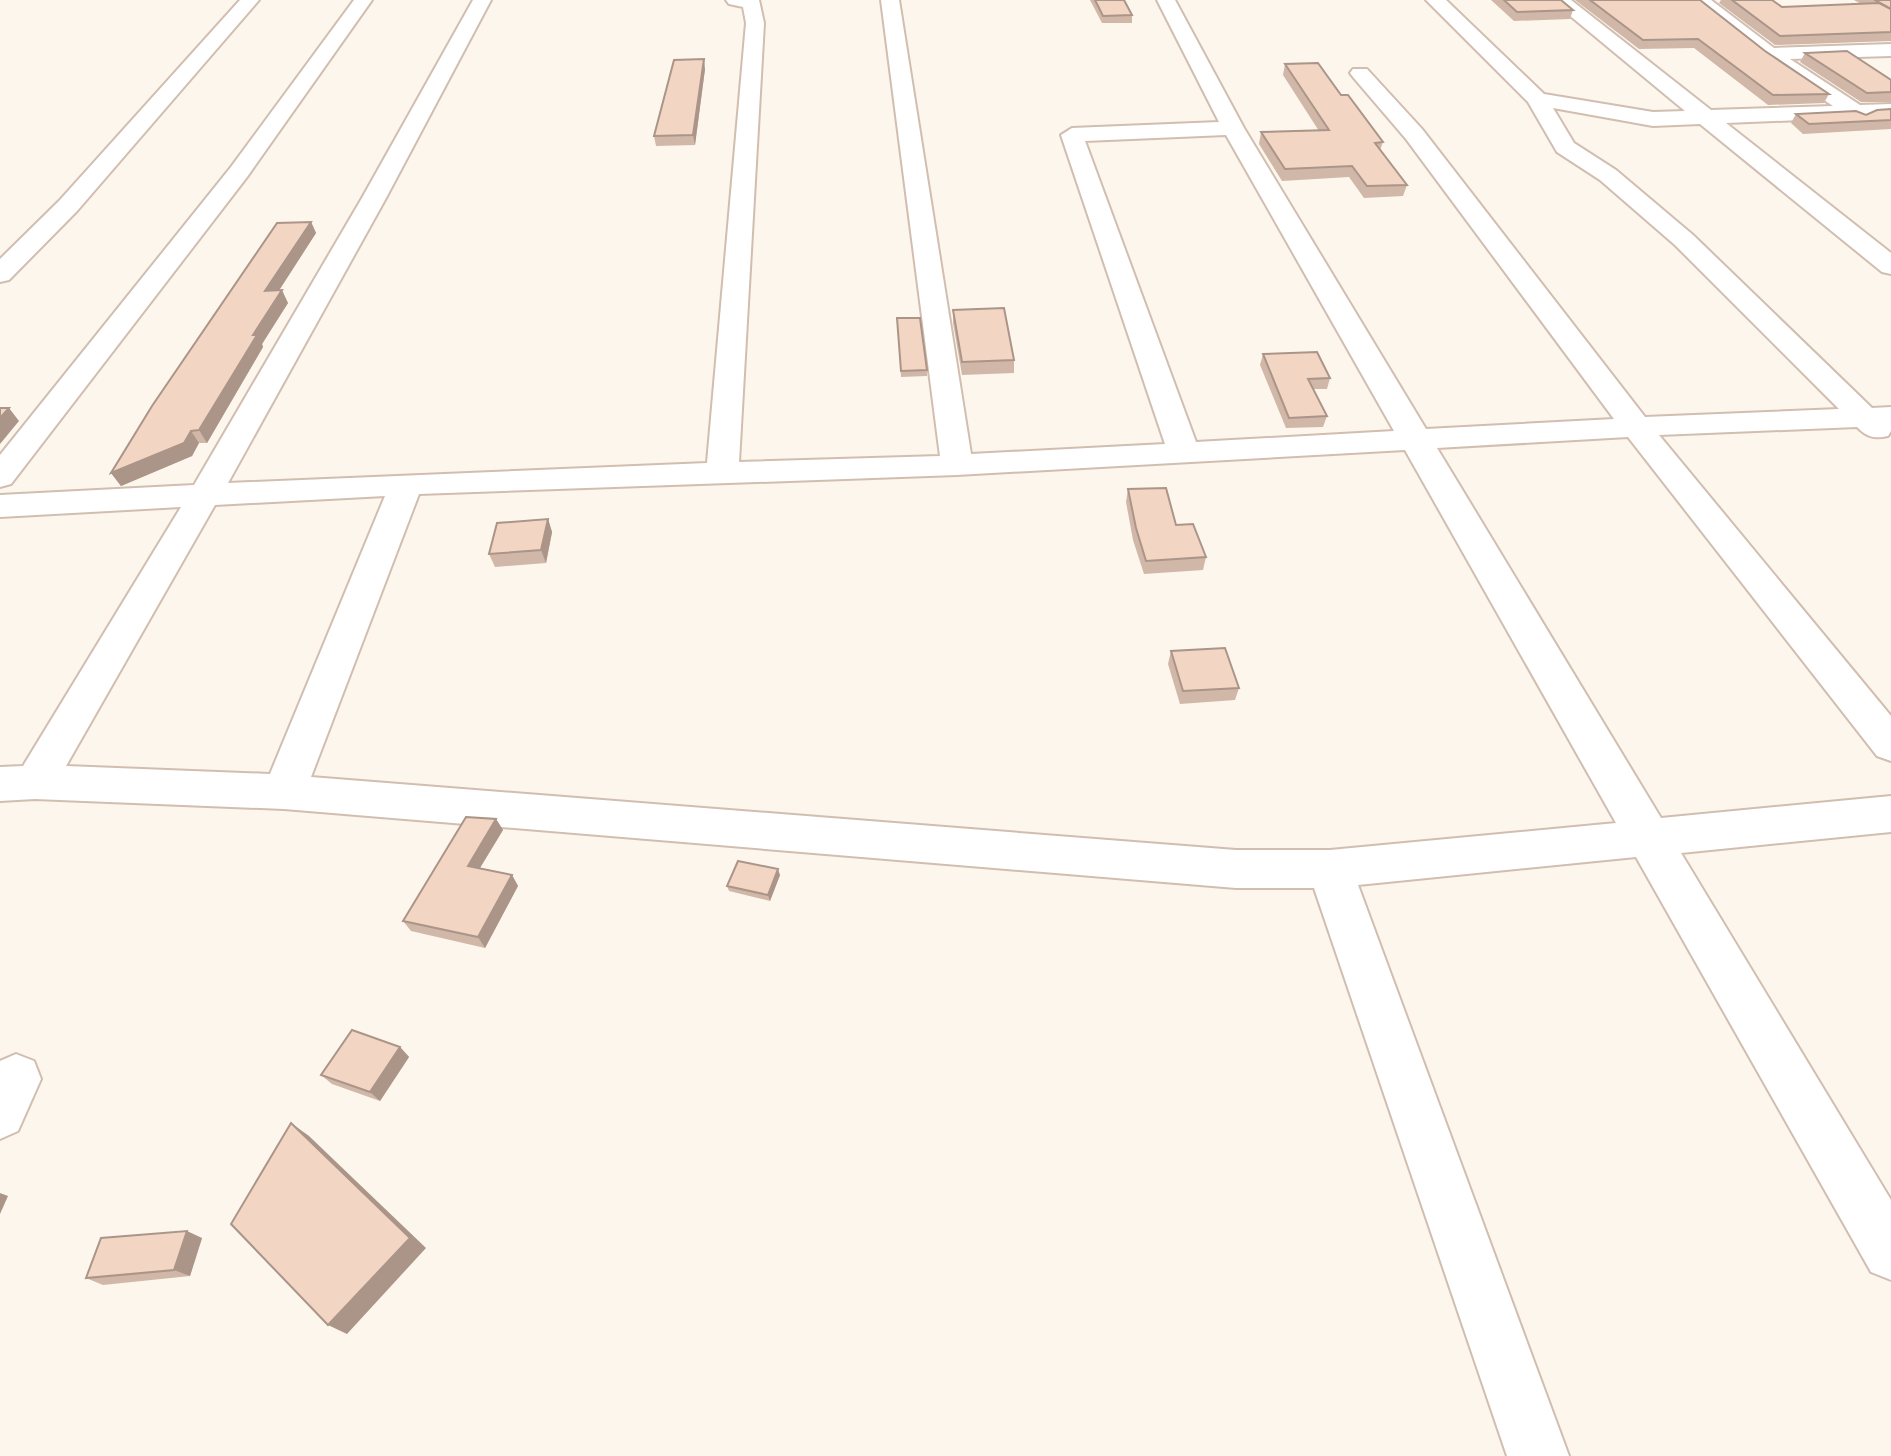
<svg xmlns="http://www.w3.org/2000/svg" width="1891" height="1456" font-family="Ubuntu,sans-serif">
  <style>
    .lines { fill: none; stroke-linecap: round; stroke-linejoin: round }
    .minor-casing { stroke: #d1beb0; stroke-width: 4 }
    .minor { fill: #fff; fill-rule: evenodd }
    .wall { fill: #d1b7a8 }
    .shaded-wall { fill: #aa9588 }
    .building { fill: #f3d5c3; stroke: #aa9588; stroke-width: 2 }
  </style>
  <rect width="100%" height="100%" fill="#fdf6ec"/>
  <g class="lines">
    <g class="minor-casing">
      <g id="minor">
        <path d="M240,0H259L77,211L9,280L0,282V259L59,201Z"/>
        <path d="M354,0H372L247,177L11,484L0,487V455L231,167Z"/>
        <path d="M473,0H491L386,198L228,483L707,463L746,23L743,7L729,4L726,0H759L764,23L739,462L940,456L881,0H899L971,454L1165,444L1061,135L1072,128L1219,122L1157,0H1175L1244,128L1426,429L1614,419L1406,139L1353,77L1350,73L1353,69H1367L1422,129L1645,417L1839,409L1675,245L1600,180L1557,152L1528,102L1426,0H1446L1544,94L1653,112L1685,111L1551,0H1571L1711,110L1833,106L1762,58L1690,0H1711L1774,48L1891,44V56L1790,59L1860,105L1891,104V116L1870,117L1861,122L1851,118L1726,123L1891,253V274L1882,272L1700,124L1653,126L1553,108L1574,143L1616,170L1693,235L1872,408L1891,407V431L1888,436C1874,439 1867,437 1857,427L1659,435L1891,716V761L1877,756L1628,437L1437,448L1661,818L1891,796V832L1681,853L1891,1200V1280L1871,1272L1636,857L1358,885L1569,1456H1507L1314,888H1236L284,809L35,799L0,801V767L23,766L181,507L0,517V495L194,485L362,198ZM1226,135L1394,431L1196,442L1085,141ZM1405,450L1616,823L1330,850H1236L311,777L419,494L957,475ZM385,496L270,774L66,766L215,505Z"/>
        <path d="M16,1054L34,1061L41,1079L18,1131L0,1139V1061Z"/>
      </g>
    </g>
    <use href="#minor" class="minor"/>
  </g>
  <g class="wall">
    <path d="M1090,0H1124L1132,15V23H1102Z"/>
    <path d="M1491,0H1561L1573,10L1570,19L1514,21Z"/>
    <path d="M1575,0H1700L1765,51L1829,94L1824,103L1768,105L1694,48L1639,49Z"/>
    <path d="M1721,0H1772L1782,7L1861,4L1854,0H1891V41L1775,45L1719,3Z"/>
    <path d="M1805,53L1891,80V102H1861L1800,62Z"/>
    <path d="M1285,64L1341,95L1383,142L1380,150L1407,185L1403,196L1364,198L1349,177L1282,181L1259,144L1261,132L1319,131L1283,75Z"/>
    <path d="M705,69L695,145L656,146L654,136Z"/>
    <path d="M1891,109V129L1803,134L1791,123L1796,114L1866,115Z"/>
    <path d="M311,222L316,233L279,290L288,303L262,344L263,347L207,443H199L192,456L121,486L111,473Z"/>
    <path d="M953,310L1014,360V373L962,375L953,323Z"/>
    <path d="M897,318L927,370V376L901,377Z"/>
    <path d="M1263,354L1330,378L1327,389H1313L1327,416L1323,427L1286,428L1260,365Z"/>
    <path d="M1128,489L1176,525L1206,557L1203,570L1144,574L1133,540L1126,502Z"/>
    <path d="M548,519L552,532L546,563L495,567L489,554Z"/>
    <path d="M1171,651L1239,688L1235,700L1180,704L1168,664Z"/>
    <path d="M496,819L503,830L480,868L512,875L518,886L485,948L411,931L403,921Z"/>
    <path d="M780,875L770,901L729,891L727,886Z"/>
    <path d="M400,1047L409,1057L380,1101L332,1084L321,1075Z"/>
    <path d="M202,1238L190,1276L103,1285L86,1278Z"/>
  </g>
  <g class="shaded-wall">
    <path d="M704,59L705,69L695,145L693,135Z"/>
    <path d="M311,222L316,233L271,303L265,291Z"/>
    <path d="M282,290L288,303L262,344L263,347L207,443L199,430L253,335Z"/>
    <path d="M9,408L19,421L0,444V418Z"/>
    <path d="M191,431L199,443L192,456L121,486L111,473Z"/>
    <path d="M548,519L552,532L546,563L541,550Z"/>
    <path d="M496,819L503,830L475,876L468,866Z"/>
    <path d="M778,869L780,875L770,901L768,895Z"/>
    <path d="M512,875L518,886L485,948L478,937Z"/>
    <path d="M400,1047L409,1057L380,1101L370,1092Z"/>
    <path d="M291,1123L309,1136L426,1248L347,1334L328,1325Z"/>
    <path d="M0,1193L8,1196L0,1214Z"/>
    <path d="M187,1231L202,1238L190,1276L174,1270Z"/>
  </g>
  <g class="building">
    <path d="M1095,0H1124L1132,15L1103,16Z"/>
    <path d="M1504,0H1561L1573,10L1517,12Z"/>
    <path d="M1590,0H1700L1765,51L1829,94L1773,95L1698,39L1643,40Z"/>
    <path d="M1732,0H1772L1782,7L1879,3L1891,9V32L1780,36Z"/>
    <path d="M1875,0H1891V9Z"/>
    <path d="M1847,51L1891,80V92L1867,93L1805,53Z"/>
    <path d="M704,59L693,135L654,136L674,60Z"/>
    <path d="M1318,63L1341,95H1348L1383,142L1375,143L1407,185L1367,186L1352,166L1285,169L1261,132L1329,130L1285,64Z"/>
    <path d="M1891,109V120L1809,124L1796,114L1856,111L1866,115L1877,110Z"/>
    <path d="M311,222L265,291L282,290L253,335H257L199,430L191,431L184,443L111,473L152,406L277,223Z"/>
    <path d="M1004,308L1014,360L962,362L953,310Z"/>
    <path d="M897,318H920L927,370L901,371Z"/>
    <path d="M1317,352L1330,378L1308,379L1327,416L1289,418L1263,354Z"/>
    <path d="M0,408H9L0,418Z"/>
    <path d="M1166,488L1176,525L1193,524L1206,557L1146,561L1136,528L1128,489Z"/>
    <path d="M548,519L541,550L489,554L497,523Z"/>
    <path d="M1225,648L1239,688L1183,691L1171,651Z"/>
    <path d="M466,817L496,819L468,866L512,875L478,937L403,921Z"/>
    <path d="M738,861L778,869L768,895L727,886Z"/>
    <path d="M352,1030L400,1047L370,1092L321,1075Z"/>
    <path d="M291,1123L410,1238L328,1325L231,1224Z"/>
    <path d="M187,1231L174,1270L86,1278L101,1238Z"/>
  </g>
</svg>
